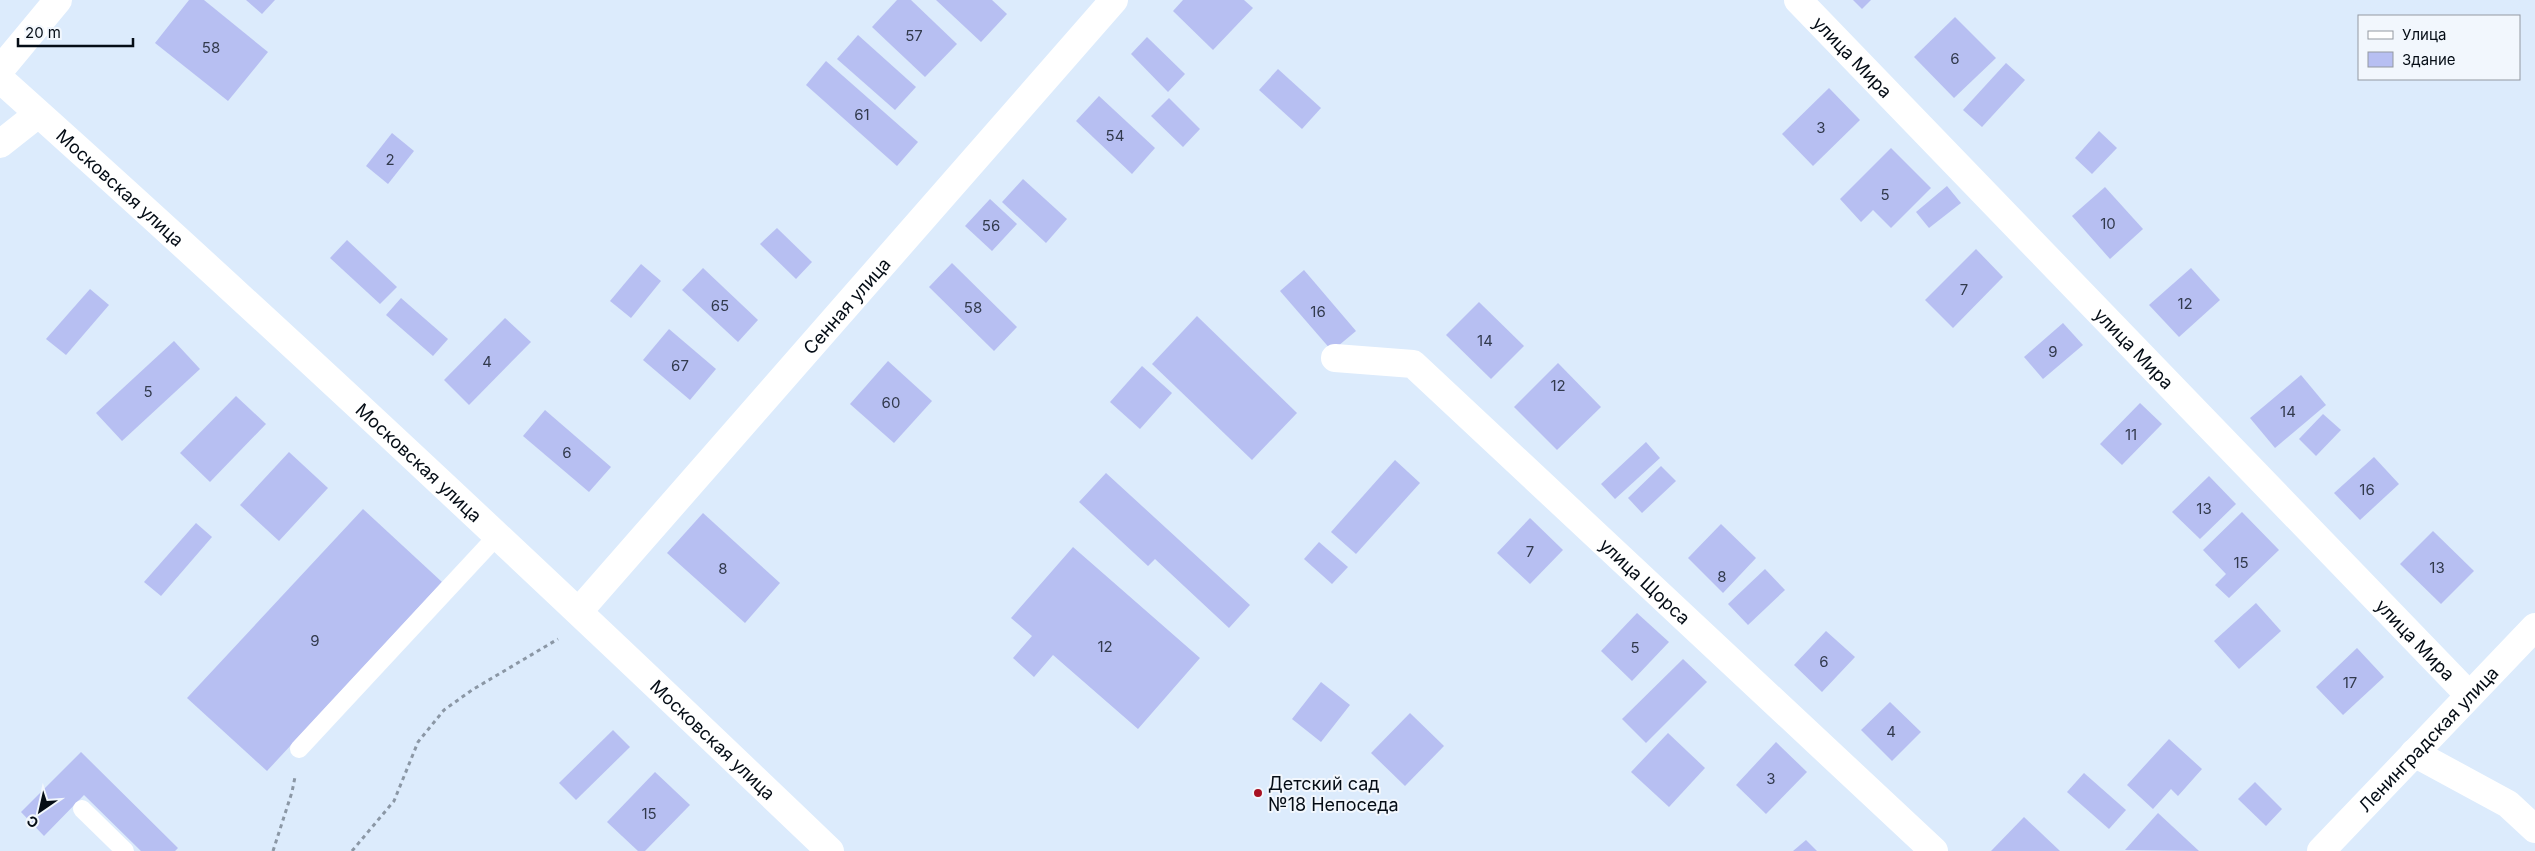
<svg xmlns="http://www.w3.org/2000/svg" width="2535" height="851" font-family="Inter,sans-serif">
  <style>
    .building { fill: #b7bff2 }
    .lines { fill: none; stroke-linecap: round; stroke-linejoin: round }
    .path { stroke: #8b97a5; stroke-width: 3; stroke-dasharray: 4 4; stroke-linecap: butt }
    .lane { stroke: #fff; stroke-width: 18 }
    .street { stroke: #fff; stroke-width: 28 }
    .poi-dot { fill: #a81122; stroke: #f2f7fd; stroke-width: 2 }
    .labels { text-anchor: middle; dominant-baseline: central; stroke-width: 4; stroke-linejoin: round; paint-order: stroke }
    .number-label { font-size: 15px; fill: #323a4d }
    .street-label { font-size: 18px; fill: #050d16; stroke: #f2f7fd }
    .poi-label { font-size: 18px; fill: #050d16; stroke: #f2f7fd; text-anchor: start }
  </style>
  <rect width="100%" height="100%" fill="#dcebfc"/>
  <g class="building">
    <path d="M189,0H204L268,52L228,101L155,43Z"/>
    <path d="M246,0H275L262,14Z"/>
    <path d="M897,0H911L957,44L925,77L872,27Z"/>
    <path d="M936,0H992L1007,14L981,42Z"/>
    <path d="M1183,0H1244L1253,8L1213,50L1173,11Z"/>
    <path d="M1853,0H1871L1862,9Z"/>
    <path d="M1955,17L1996,58L1954,98L1914,57Z"/>
    <path d="M858,35L916,87L895,110L837,59Z"/>
    <path d="M1147,37L1185,74L1168,92L1131,54Z"/>
    <path d="M826,61L918,142L897,166L806,85Z"/>
    <path d="M2006,63L2025,80L1982,127L1963,110Z"/>
    <path d="M1278,69L1321,108L1302,129L1259,90Z"/>
    <path d="M1829,88L1860,120L1813,166L1782,134Z"/>
    <path d="M1099,96L1155,148L1132,174L1076,121Z"/>
    <path d="M1169,98L1200,129L1183,147L1151,116Z"/>
    <path d="M2099,131L2117,148L2092,174L2075,158Z"/>
    <path d="M392,133L414,151L388,184L366,166Z"/>
    <path d="M1891,148L1931,188L1891,228L1873,210L1861,222L1840,199Z"/>
    <path d="M1023,179L1067,219L1046,243L1002,202Z"/>
    <path d="M1947,186L1961,203L1929,228L1916,212Z"/>
    <path d="M2105,187L2143,229L2110,259L2072,216Z"/>
    <path d="M990,199L1017,224L992,251L965,226Z"/>
    <path d="M777,228L812,262L796,279L760,244Z"/>
    <path d="M347,240L397,287L380,304L330,258Z"/>
    <path d="M1976,249L2003,277L1953,328L1925,300Z"/>
    <path d="M952,263L1017,327L994,351L929,287Z"/>
    <path d="M641,264L661,281L631,318L610,301Z"/>
    <path d="M703,268L758,320L738,342L682,290Z"/>
    <path d="M2191,268L2220,300L2179,337L2149,305Z"/>
    <path d="M1304,270L1356,331L1332,351L1280,291Z"/>
    <path d="M90,289L109,305L66,355L46,339Z"/>
    <path d="M401,298L448,339L433,356L386,315Z"/>
    <path d="M1479,302L1524,346L1491,379L1446,335Z"/>
    <path d="M1197,316L1297,413L1252,460L1152,364Z"/>
    <path d="M505,318L531,342L469,405L444,380Z"/>
    <path d="M2063,323L2083,345L2043,379L2024,357Z"/>
    <path d="M669,329L716,369L690,400L643,360Z"/>
    <path d="M174,341L200,369L122,441L96,413Z"/>
    <path d="M888,361L932,401L894,443L850,404Z"/>
    <path d="M1558,363L1601,407L1557,450L1514,407Z"/>
    <path d="M1142,366L1172,393L1140,429L1110,402Z"/>
    <path d="M2301,375L2326,405L2275,448L2250,418Z"/>
    <path d="M236,396L266,424L210,482L180,453Z"/>
    <path d="M2140,403L2162,424L2122,465L2100,444Z"/>
    <path d="M545,410L611,467L589,492L523,436Z"/>
    <path d="M2323,414L2341,430L2316,456L2299,439Z"/>
    <path d="M1646,442L1660,458L1615,499L1601,484Z"/>
    <path d="M289,452L328,488L279,541L240,505Z"/>
    <path d="M2374,457L2399,484L2360,520L2334,493Z"/>
    <path d="M1395,460L1420,483L1356,554L1331,532Z"/>
    <path d="M1661,466L1676,481L1642,513L1628,498Z"/>
    <path d="M1106,473L1250,605L1229,628L1155,559L1148,566L1079,502Z"/>
    <path d="M2209,476L2236,504L2200,539L2172,512Z"/>
    <path d="M363,509L442,582L267,771L187,698Z"/>
    <path d="M2242,512L2279,550L2229,598L2215,585L2226,574L2203,550Z"/>
    <path d="M703,513L780,583L745,623L667,553Z"/>
    <path d="M1530,518L1563,550L1530,584L1497,553Z"/>
    <path d="M196,523L212,537L161,596L144,582Z"/>
    <path d="M1721,524L1756,558L1723,593L1688,558Z"/>
    <path d="M2433,531L2474,571L2441,604L2400,564Z"/>
    <path d="M1319,542L1348,567L1332,584L1304,559Z"/>
    <path d="M1073,547L1200,658L1138,729L1053,655L1034,677L1013,658L1032,636L1011,618Z"/>
    <path d="M1765,569L1785,590L1748,625L1728,604Z"/>
    <path d="M2256,603L2281,631L2239,669L2214,641Z"/>
    <path d="M1637,613L1669,642L1632,681L1601,651Z"/>
    <path d="M1826,631L1855,657L1822,692L1794,665Z"/>
    <path d="M2357,648L2384,677L2343,715L2316,687Z"/>
    <path d="M1683,659L1707,682L1646,743L1622,719Z"/>
    <path d="M1321,682L1350,705L1321,742L1292,719Z"/>
    <path d="M1890,702L1921,732L1892,761L1861,730Z"/>
    <path d="M1410,713L1444,746L1405,786L1371,753Z"/>
    <path d="M613,730L630,747L576,800L559,783Z"/>
    <path d="M1668,733L1705,768L1669,807L1631,772Z"/>
    <path d="M2169,739L2202,769L2178,796L2171,789L2153,809L2127,785Z"/>
    <path d="M1776,742L1807,772L1766,814L1736,785Z"/>
    <path d="M81,752L178,848L175,851H141L84,795L44,836L21,812Z"/>
    <path d="M655,772L690,805L645,851H638L607,822Z"/>
    <path d="M2084,773L2126,810L2109,829L2067,792Z"/>
    <path d="M2255,782L2282,809L2266,826L2238,799Z"/>
    <path d="M2158,813L2199,851L2125,850Z"/>
    <path d="M2024,817L2060,851H1991Z"/>
    <path d="M1806,840L1817,851H1793Z"/>
  </g>
  <g class="lines">
    <g class="path">
      <path d="M273,851L292,792L295,777"/>
      <path d="M352,851L394,801L418,742L444,710L472,690L558,639"/>
    </g>
    <g class="lane">
      <path d="M299,749L497,536"/>
      <path d="M82,809L125,851"/>
    </g>
    <g class="street">
      <path id="s1" d="M1798,0L2469,695"/>
      <path d="M0,70L58,0"/>
      <path id="s2" d="M0,79C282,331 557,590 830,851"/>
      <path d="M0,144L38,114"/>
      <path id="s3" d="M1335,358L1413,364L1934,851"/>
      <path id="s4" d="M579,611L1114,0"/>
      <path d="M2414,753L2508,804L2535,829"/>
      <path id="s5" d="M2321,851L2535,627"/>
    </g>
  </g>
  <circle class="poi-dot" cx="1258" cy="793" r="5"/>
  <g class="labels">
    <g class="number-label">
      <text x="914" y="35">57</text>
      <text x="211" y="47">58</text>
      <text x="1955" y="58">6</text>
      <text x="862" y="114">61</text>
      <text x="1821" y="127">3</text>
      <text x="1115" y="135">54</text>
      <text x="390" y="159">2</text>
      <text x="1885" y="194">5</text>
      <text x="2108" y="223">10</text>
      <text x="991" y="225">56</text>
      <text x="1964" y="289">7</text>
      <text x="2185" y="303">12</text>
      <text x="720" y="305">65</text>
      <text x="973" y="307">58</text>
      <text x="1318" y="311">16</text>
      <text x="1485" y="340">14</text>
      <text x="2053" y="351">9</text>
      <text x="487" y="361">4</text>
      <text x="680" y="365">67</text>
      <text x="1558" y="385">12</text>
      <text x="148" y="391">5</text>
      <text x="891" y="402">60</text>
      <text x="2288" y="411">14</text>
      <text x="2131" y="434">11</text>
      <text x="567" y="452">6</text>
      <text x="2367" y="489">16</text>
      <text x="2204" y="508">13</text>
      <text x="1530" y="551">7</text>
      <text x="2241" y="562">15</text>
      <text x="2437" y="567">13</text>
      <text x="723" y="568">8</text>
      <text x="1722" y="576">8</text>
      <text x="315" y="640">9</text>
      <text x="1105" y="646">12</text>
      <text x="1635" y="647">5</text>
      <text x="1824" y="661">6</text>
      <text x="2350" y="682">17</text>
      <text x="1891" y="731">4</text>
      <text x="1771" y="778">3</text>
      <text x="649" y="813">15</text>
    </g>
    <g class="street-label">
      <text stroke="none"><textPath href="#s1" startOffset="79">улица Мира</textPath></text>
      <text stroke="none"><textPath href="#s2" startOffset="162">Московская улица</textPath></text>
      <text stroke="none"><textPath href="#s4" startOffset="406">Сенная улица</textPath></text>
      <text stroke="none"><textPath href="#s1" startOffset="484">улица Мира</textPath></text>
      <text stroke="none"><textPath href="#s2" startOffset="568">Московская улица</textPath></text>
      <text stroke="none"><textPath href="#s3" startOffset="396">улица Щорса</textPath></text>
      <text stroke="none"><textPath href="#s1" startOffset="889">улица Мира</textPath></text>
      <text stroke="none"><textPath href="#s2" startOffset="972">Московская улица</textPath></text>
      <text stroke="none"><textPath href="#s5" startOffset="155">Ленинградская улица</textPath></text>
    </g>
    <g class="poi-label">
      <text x="1268" y="783">Детский сад<tspan x="1268" dy="21">№18 Непоседа</tspan></text>
    </g>
  </g>
  <rect x="2358" y="15" width="162" height="65" fill="#f2f7fd" stroke="#9399a1"/>
  <rect x="2368" y="31" width="25" height="8" fill="#ffffff" stroke="#9399a1"/>
  <text x="2402" y="40" font-size="15" fill="#050d16">Улица</text>
  <rect x="2368" y="52" width="25" height="15" fill="#b7bff2" stroke="#9399a1"/>
  <text x="2402" y="65" font-size="15" fill="#050d16">Здание</text>
  <g transform="translate(40 811) rotate(214)" stroke="#f2f7fd" stroke-width="4" paint-order="stroke">
  <path d="M0-4L9 19L0 12L-9 19Z" fill="#050d16"/>
  <text y="-8" font-size="14" font-weight="bold" text-anchor="middle" fill="#050d16">С</text>
  </g>
  <path d="M18 38v8h115v-8" fill="none" stroke="#050d16" stroke-width="2.5"/>
  <text x="25" y="38" font-size="15" fill="#050d16" stroke="#f2f7fd" stroke-width="4" paint-order="stroke">20 m</text>
</svg>
